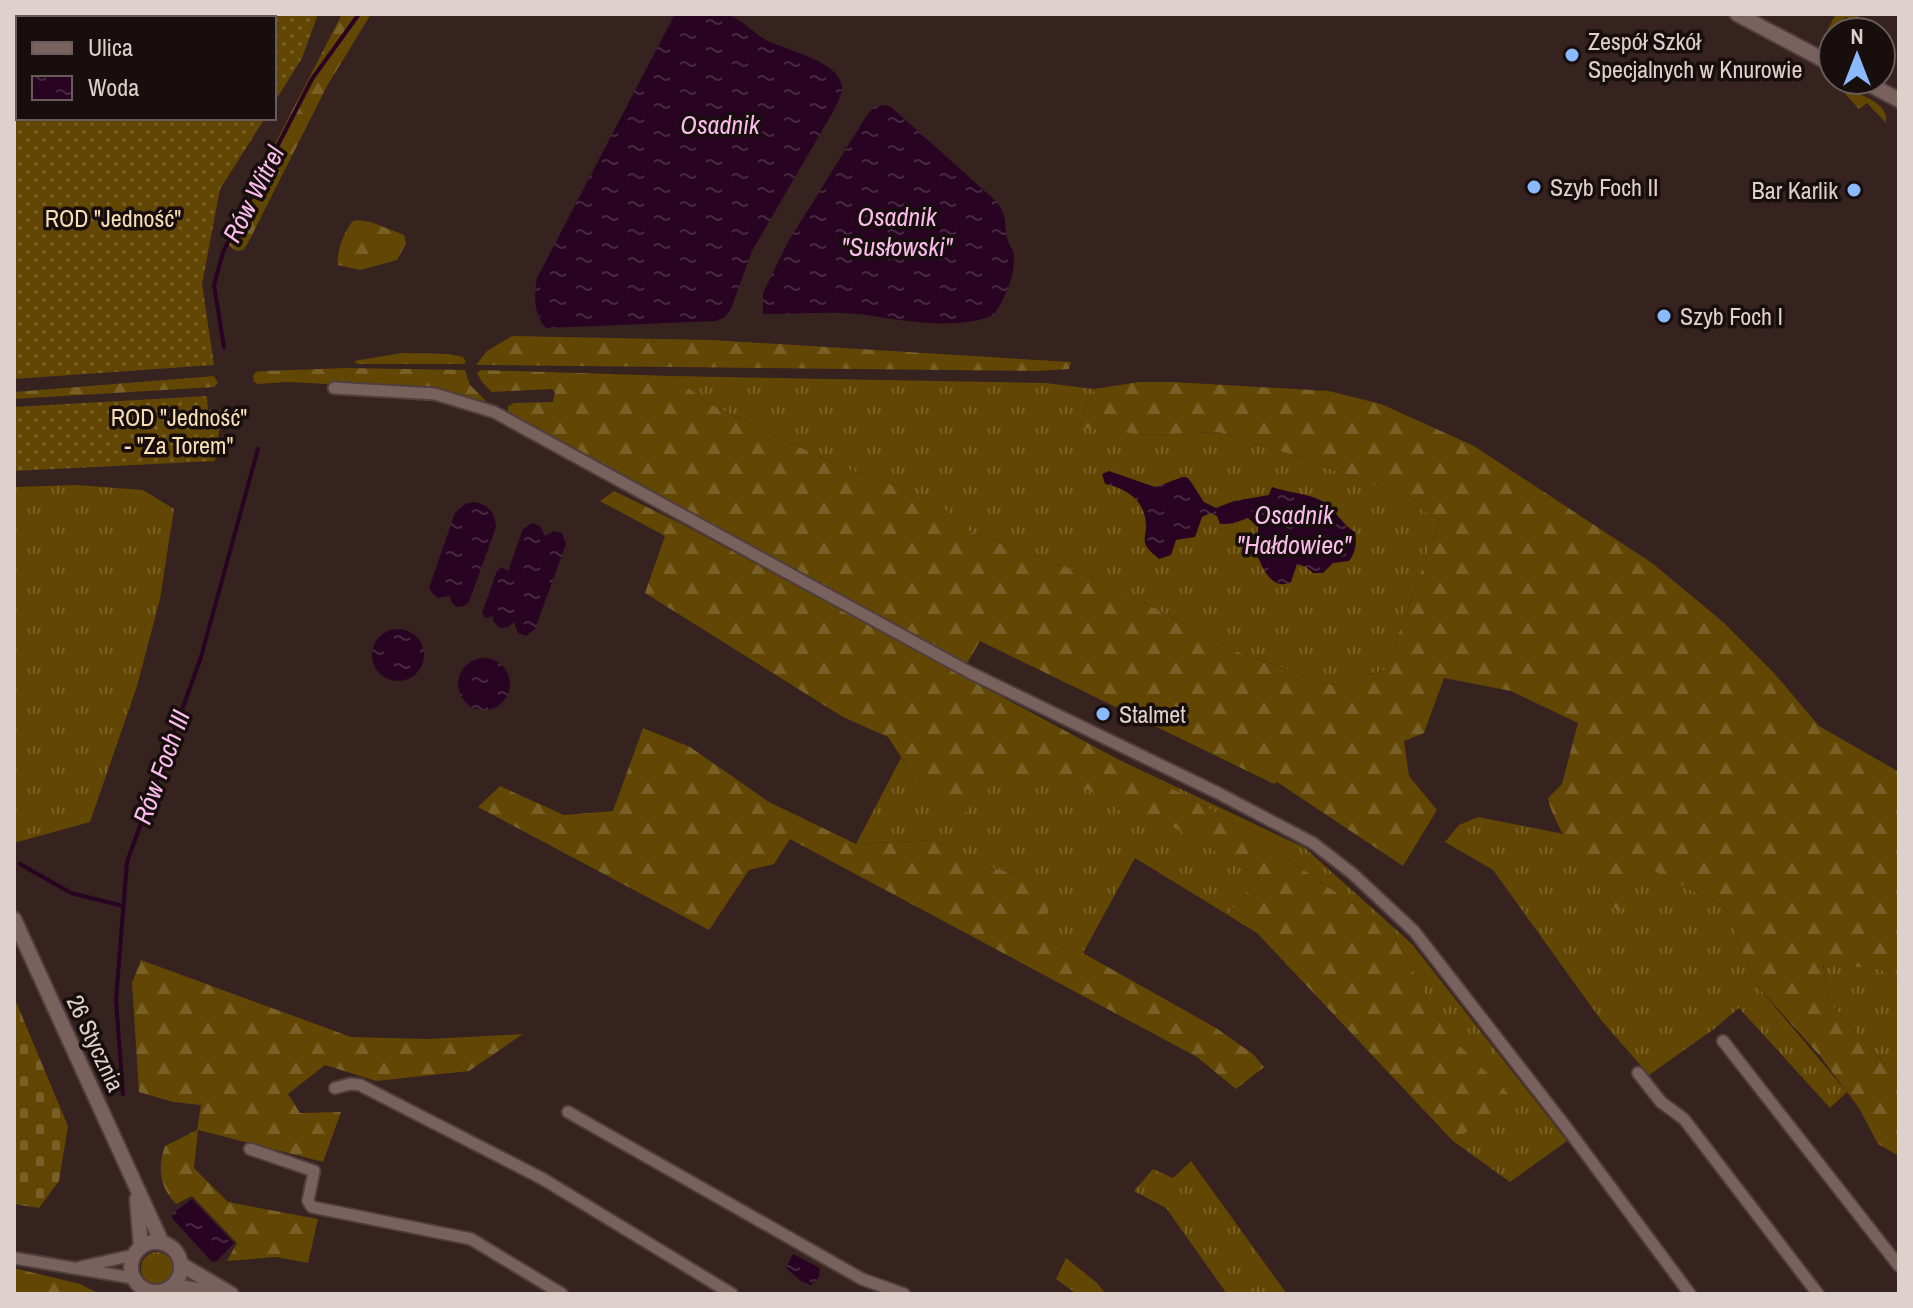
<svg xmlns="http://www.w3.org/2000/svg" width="1913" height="1308" font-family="'Archivo Narrow',sans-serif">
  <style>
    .grass { fill: url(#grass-tufts) }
    .forest { fill: url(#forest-firs) }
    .cemetery { fill: url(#cemetery-stones) }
    .garden { fill: url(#garden-dots) }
    .water { fill: url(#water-ripples) }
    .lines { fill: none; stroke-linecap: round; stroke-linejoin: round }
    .stream { stroke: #280422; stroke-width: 4 }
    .minor-casing { stroke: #4f3e3c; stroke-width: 15 }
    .tertiary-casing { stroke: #4f3e3c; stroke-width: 18 }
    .minor { stroke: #79615d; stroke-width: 11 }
    .tertiary { stroke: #79615d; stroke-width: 14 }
    .poi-dot { fill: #8abafc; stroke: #170e0d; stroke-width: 3 }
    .labels { text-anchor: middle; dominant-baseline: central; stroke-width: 7; stroke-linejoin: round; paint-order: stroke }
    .poi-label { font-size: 24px; fill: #ded0cd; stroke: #170e0d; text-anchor: start }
    .park-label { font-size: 24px; fill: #f8deb3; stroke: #170e0d }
    .street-label { font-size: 24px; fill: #ded0cd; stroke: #170e0d }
    .water-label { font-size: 26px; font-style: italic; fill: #fbbceb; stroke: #170e0d }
  </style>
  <defs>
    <pattern id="grass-tufts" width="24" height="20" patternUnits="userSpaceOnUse" patternTransform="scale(2)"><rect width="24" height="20" fill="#624604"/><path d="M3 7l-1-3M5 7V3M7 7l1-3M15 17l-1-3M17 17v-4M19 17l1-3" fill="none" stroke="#786027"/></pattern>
    <pattern id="forest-firs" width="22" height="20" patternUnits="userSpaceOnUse" patternTransform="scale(2)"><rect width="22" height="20" fill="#624604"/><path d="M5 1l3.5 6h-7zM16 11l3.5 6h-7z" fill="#786027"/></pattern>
    <pattern id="cemetery-stones" width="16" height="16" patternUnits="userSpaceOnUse" patternTransform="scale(2)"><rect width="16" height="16" fill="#624604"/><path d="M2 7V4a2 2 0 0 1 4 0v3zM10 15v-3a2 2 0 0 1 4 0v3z" fill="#786027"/></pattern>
    <pattern id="garden-dots" width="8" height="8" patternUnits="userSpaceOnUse" patternTransform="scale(2)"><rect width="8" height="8" fill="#624604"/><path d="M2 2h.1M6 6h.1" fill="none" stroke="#786027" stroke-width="1.8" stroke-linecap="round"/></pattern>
    <pattern id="water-ripples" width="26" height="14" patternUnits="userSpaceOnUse" patternTransform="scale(2)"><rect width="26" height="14" fill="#280422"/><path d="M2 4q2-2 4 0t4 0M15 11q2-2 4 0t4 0" fill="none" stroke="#472841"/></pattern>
  </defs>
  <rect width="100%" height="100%" fill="#36221f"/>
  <g class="grass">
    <path d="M1836,14H1861L1853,22L1846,17L1840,22L1849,32H1833V54L1821,47L1820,43Z"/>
    <path d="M1849,89C1864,97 1889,103 1886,123L1867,103L1859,109L1845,94Z"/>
    <path d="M672,376L1046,383L1094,389L1078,426L1146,435L1218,432L1293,455L1381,487L1440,520L1385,670L1332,685L1232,650L1108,583L969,531L934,500L839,466L710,404Z"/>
    <path d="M76,485L143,490L174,509L160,599L137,686L90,822L14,843V487Z"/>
    <path d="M1111,756L1305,848L1412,944L1567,1141L1510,1182L1453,1141L1514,1101L1443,1029L1393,932L1285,857L1208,808Z"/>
    <path d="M901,758L909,769L919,794L1000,776H1058L1097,794L1124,813L1154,815L1260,877L1228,915L1135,858L1083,953L1033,937L1030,878L974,863L934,840L856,844Z"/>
    <path d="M1478,817L1564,834L1618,913L1640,864L1725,907L1754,982L1847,1092L1830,1108L1739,1008L1714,1029L1649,1075L1601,1020L1493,870L1445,842L1459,825Z"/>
    <path d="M1823,963L1879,969L1899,980V1080L1828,1001Z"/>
    <path d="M1191,1161L1287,1294H1227L1166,1208L1134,1191L1153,1169L1173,1178Z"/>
    <circle cx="157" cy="1268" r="16"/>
    <path d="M1066,1258L1097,1283L1106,1294H1077L1056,1279Z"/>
  </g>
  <g class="forest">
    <path d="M342,14H371L327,86L248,243L243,250L237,251C228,246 226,243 229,233Z"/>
    <path d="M357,220L371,222L404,235L406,243L397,260L360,270L338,265C336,253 344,231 353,221Z"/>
    <path d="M512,336L712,340L1071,362L1069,369L1037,371L476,365L487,351Z"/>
    <path d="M401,353L449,354L463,357L466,362L464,364H357L354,361Z"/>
    <path d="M346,368L465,370L470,385L486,401L480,402L443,391L428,389L287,382L258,384L254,382L253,376L256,372L264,371Z"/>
    <path d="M481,370L672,376L710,404L839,466L934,500L969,531L1108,583L1232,650L1332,685L1385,670L1440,520L1381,487L1293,455L1218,432L1146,435L1077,427L1094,389L1139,382H1173L1329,391L1381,404L1474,446L1652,563L1723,622L1774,673L1819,726L1899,772V980L1879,969L1823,964L1828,1001L1899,1080V1156L1878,1144L1859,1108L1820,1056L1754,982L1725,907L1640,864L1619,914C1598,885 1554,831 1548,798L1562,784L1578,723L1511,691L1444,678L1424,733L1404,741L1409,776L1437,810L1403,866L1277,782L1274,784L980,641L966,665L508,414V406L514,403L553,402L555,392L552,389L492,392L482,382L477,373Z"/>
    <path d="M214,376L218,383L214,387L14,399V392Z"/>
    <path d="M614,491L682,524L1208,808L1285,857L1393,932L1443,1029L1515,1101L1453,1141L1257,933L1228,915L1260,877L1154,816L1124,813L1097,794L1058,777H1000L963,814L919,794L909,769L888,737L843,717L645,593L665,536L600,501Z"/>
    <path d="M643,728L690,747L769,802L856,844L934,840L974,863L1030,878L1052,903L1034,937L1083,953L1216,1028L1253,1054L1264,1067L1236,1089L1197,1057L790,839L774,864L749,870L709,930L478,807L500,786L564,815L613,811Z"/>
    <path d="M141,960L351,1037L428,1039L523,1034L469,1071L376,1081L325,1065L288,1094L300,1113L341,1112L323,1162L198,1130L194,1168L228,1202L318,1219L308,1263L276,1257L227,1261L237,1243L192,1196L176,1204C160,1187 157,1168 165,1146L197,1130L201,1105L173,1102L139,1092L132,983Z"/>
    <path d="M14,1268L80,1284L99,1294H14Z"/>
  </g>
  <path class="cemetery" d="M14,997L68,1126L59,1181L39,1208L14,1204Z"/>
  <g class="garden">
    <path d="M14,14H318L302,58L274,103V18H18V118H265L220,189L202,284L214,365L14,379Z"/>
    <path d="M207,396L208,410H222L215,461L14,471V407Z"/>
  </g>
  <g class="water">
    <path d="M675,14C691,14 709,11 724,14C739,16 753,33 766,40C785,50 840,61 842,87C842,95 837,103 834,110L752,251L731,309L725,317L716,321L546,328C533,314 534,296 537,278Z"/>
    <path d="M884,105L891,107L997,202C1009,221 1003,220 1007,238C1008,244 1013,249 1014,255C1015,278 1005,297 994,315C952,332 901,319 857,314C827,311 794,314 763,314V293L788,242L867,115L874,107Z"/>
    <path d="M1109,471L1155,487C1194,475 1181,468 1204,502L1216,508L1234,501L1269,495L1272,487C1289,493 1307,493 1322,501C1335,508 1340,523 1355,532C1357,543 1356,551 1349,561L1333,563L1323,573H1313L1306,567L1297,564L1291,582C1269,593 1259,560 1253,543L1258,535V527L1248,518L1231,524H1220L1217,516L1210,513L1202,517L1195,537L1176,540L1171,555L1159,559C1155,555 1149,551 1146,546C1143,539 1146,533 1146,527C1146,501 1128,489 1105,484L1102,474Z"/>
    <path d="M473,502C488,504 495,512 496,527L469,602L464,606L456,607L451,601L450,596L436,598L429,588L455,513L465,504Z"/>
    <path d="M532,523L540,526L545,536L554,531L562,533L566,544L535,629L526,636L518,633L514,622L508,627L500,628L494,622L493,616L486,618L482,613L497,571L502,567L508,571L523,529Z"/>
    <circle cx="398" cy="655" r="26"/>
    <circle cx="484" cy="684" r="26"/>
    <path d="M192,1199L234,1243L216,1262L211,1261L172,1218L173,1213Z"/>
    <path d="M793,1254L820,1268L819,1277L811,1285L801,1281L786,1268Z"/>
  </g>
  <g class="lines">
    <g class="stream">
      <path d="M224,347L214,285L223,252L312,79L359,14"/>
      <path d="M20,864L71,893L123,906"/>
      <path d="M123,1094L116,1000L127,862L201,657L258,449"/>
    </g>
    <g class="minor-casing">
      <g id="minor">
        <path d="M334,388L435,394L494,412L969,672L1218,793L1313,843L1353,874L1414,931L1566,1127L1690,1294"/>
        <path d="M1723,1041L1899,1266"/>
        <path d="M1638,1073L1661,1102L1684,1119L1818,1294"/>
        <path d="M335,1088L350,1084L360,1085L543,1179L732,1294"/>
        <path d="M568,1112L862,1279L904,1294"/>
        <path d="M250,1149L314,1171L308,1201L312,1207L471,1239L562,1294"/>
        <path d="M14,1258L133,1278"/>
        <path d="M80,1267L134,1255"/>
      </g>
    </g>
    <g class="tertiary-casing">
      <g id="tertiary">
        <path d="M1737,14L1833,65"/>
        <path d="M1861,80L1899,100"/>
        <path d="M14,919L162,1243"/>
        <path d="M137,1199L141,1247"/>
        <circle cx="156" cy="1267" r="25"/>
        <path d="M182,1265L231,1294"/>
        <path d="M174,1286L220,1294"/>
      </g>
    </g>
    <use href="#minor" class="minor"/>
    <use href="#tertiary" class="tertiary"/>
  </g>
  <g class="poi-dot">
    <circle cx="1572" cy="55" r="8"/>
    <circle cx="1534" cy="187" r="8"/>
    <circle cx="1854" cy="190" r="8"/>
    <circle cx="1664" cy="316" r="8"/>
    <circle cx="1103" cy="714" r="8"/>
  </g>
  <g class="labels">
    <g class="poi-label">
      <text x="1588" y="41">Zespół Szkół<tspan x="1588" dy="28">Specjalnych w Knurowie</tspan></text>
      <text x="1550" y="187">Szyb Foch II</text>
      <text x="1838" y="190" text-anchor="end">Bar Karlik</text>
      <text x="1680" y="316">Szyb Foch I</text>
      <text x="1119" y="714">Stalmet</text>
    </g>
    <g class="park-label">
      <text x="113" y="218">ROD "Jedność"</text>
      <text x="179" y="417">ROD "Jedność"<tspan x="179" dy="28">- "Za Torem"</tspan></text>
    </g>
    <g class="street-label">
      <text transform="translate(96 1043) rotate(65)">26 Stycznia</text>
    </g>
    <g class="water-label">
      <text x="720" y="124">Osadnik</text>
      <text transform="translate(253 194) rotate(-63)">Rów Witrel</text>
      <text x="897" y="216">Osadnik<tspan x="897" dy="30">"Susłowski"</tspan></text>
      <text x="1294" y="514">Osadnik<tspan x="1294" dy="30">"Hałdowiec"</tspan></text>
      <text transform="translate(161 767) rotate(-70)">Rów Foch III</text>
    </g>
  </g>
  <rect width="1913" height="1308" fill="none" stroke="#ded0cd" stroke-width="32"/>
  <rect x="16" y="16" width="260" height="104" fill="#170e0d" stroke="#675c5a" stroke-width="2"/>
  <rect x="32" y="42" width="40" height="12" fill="#79615d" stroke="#675c5a" stroke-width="2"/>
  <text x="88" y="56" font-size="24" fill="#ded0cd">Ulica</text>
  <rect x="32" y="76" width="40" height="24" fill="url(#water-ripples)" stroke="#675c5a" stroke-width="2"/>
  <text x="88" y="96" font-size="24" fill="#ded0cd">Woda</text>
  <g transform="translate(1857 56)"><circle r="38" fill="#170e0d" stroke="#675c5a" stroke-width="2"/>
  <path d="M0-6L14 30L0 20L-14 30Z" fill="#8abafc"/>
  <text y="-12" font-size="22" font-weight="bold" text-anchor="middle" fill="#ded0cd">N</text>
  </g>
</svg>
